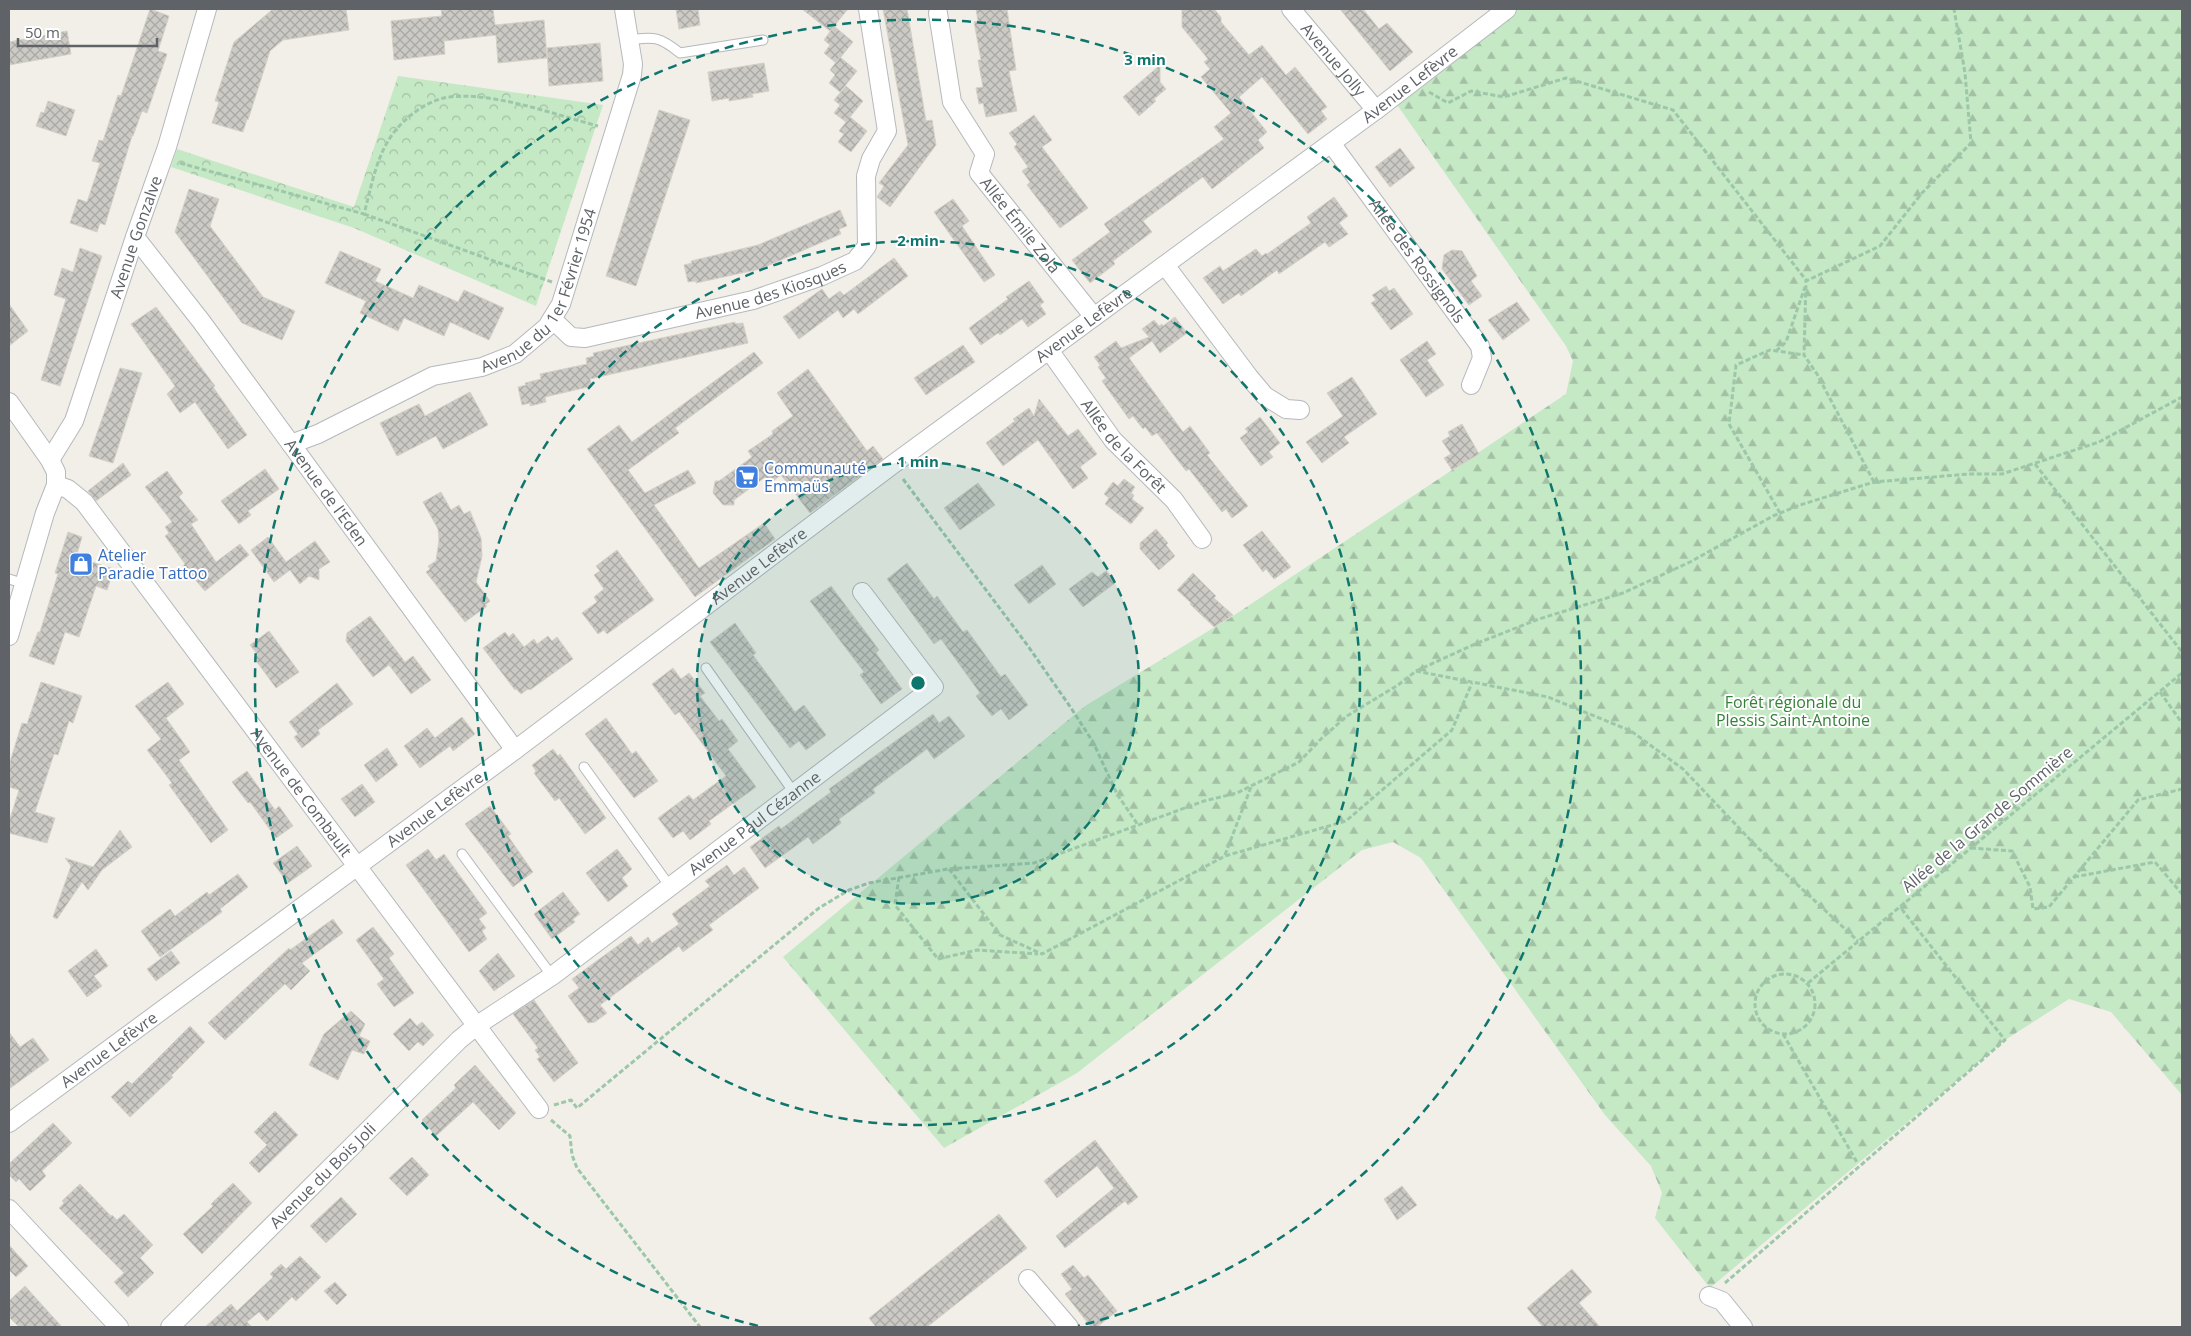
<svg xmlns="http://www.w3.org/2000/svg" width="2191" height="1336" font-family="'Open Sans',sans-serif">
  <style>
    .forest { fill: url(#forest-firs) }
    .park { fill: url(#park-crowns) }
    .building { fill: url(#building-cross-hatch); stroke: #d6d1c6 }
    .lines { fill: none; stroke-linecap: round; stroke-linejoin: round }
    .lane-casing { stroke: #b5b8bc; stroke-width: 11 }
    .street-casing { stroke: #b5b8bc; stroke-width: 20 }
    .path { stroke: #9cc7a9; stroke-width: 3; stroke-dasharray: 5 2.5; stroke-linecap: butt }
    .lane { stroke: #fff; stroke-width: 9 }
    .street { stroke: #fff; stroke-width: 18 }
    .ring { fill: none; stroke: #0f766e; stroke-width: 2.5; stroke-dasharray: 9 6 }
    .labels { text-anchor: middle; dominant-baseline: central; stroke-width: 4; stroke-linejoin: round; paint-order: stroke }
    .street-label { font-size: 16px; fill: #5f6368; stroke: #fff }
    .shop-label { font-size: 16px; fill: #366cbe; stroke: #fff; text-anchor: start }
    .park-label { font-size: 16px; fill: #348238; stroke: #fff }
    .centre { fill: #0f766e; stroke: #fff; stroke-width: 2.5 }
    .ring-label { font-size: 15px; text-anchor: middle; font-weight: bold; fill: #0f766e; stroke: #fff; stroke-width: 4; stroke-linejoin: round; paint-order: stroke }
  </style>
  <defs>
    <pattern id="forest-firs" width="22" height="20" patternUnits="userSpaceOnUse" patternTransform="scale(1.25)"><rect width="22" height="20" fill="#c5e8c5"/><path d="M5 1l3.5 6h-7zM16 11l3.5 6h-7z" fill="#a3c0a4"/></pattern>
    <pattern id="park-crowns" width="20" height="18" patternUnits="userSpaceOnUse" patternTransform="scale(1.25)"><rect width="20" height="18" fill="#c5e8c5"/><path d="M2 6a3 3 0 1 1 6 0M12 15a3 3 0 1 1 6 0" fill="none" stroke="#a3c0a4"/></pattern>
    <pattern id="building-cross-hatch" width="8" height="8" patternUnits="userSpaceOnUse" patternTransform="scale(1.25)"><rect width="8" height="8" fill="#cccac5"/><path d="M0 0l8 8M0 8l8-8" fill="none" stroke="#a9a8a4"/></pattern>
  </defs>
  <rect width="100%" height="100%" fill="#f1efe8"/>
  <path class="forest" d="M1512,9H2182V1095L2111,1012L2069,999L2005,1040L1710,1288L1655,1218L1662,1193L1651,1166L1605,1115L1421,858L1393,842L1362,850L1077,1073L944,1148L783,957L1085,706L1233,616L1566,394L1573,361L1566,346L1393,99Z"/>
  <path class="park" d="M398,76L603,105L536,306L354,228L171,167L177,149L354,207Z"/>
  <g class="building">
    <path d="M150,9L169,16L158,51L167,54L147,113L142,111L133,136H132L105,225L100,223L97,232L70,223L78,199L87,202L100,163L92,161L99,140L103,141L118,95L121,96Z"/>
    <path d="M273,9H346L349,30L283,40L270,51L248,120L247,119L243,132L212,123L219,102L215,101L234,42Z"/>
    <path d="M441,9H493L495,25L544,20L547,58L498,63L496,35L444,41L445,54L394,60L391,21L442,16Z"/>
    <path d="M676,9H698L700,25L679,29Z"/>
    <path d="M802,9H848L830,31Z"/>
    <path d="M883,9H907L926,121L932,120L936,145L890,207L877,197L884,186L879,183L908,145Z"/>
    <path d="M976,9H1007L1016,70L1009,71L1017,111L986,117L983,103L979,104L976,88L983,87L978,60H981L974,22L978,21Z"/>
    <path d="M1182,9H1214L1221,17V22L1249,55L1262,45L1286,75L1295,67L1327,107L1321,111L1327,119L1308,134L1262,77L1239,97L1267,132L1258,140L1264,148L1212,189L1203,177L1143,221L1152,232L1113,261L1115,264L1090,283L1072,260L1110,232L1104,224L1224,139L1214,127L1231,113L1201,77L1210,69L1204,62L1208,59L1182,27Z"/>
    <path d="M1340,9H1363L1379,29L1387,23L1413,52L1390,71Z"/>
    <path d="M834,26L853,42L836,63L824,53L830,45L824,40Z"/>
    <path d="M67,31L71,54L9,65V42Z"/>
    <path d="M600,43L603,81L549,86L547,48Z"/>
    <path d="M840,57L857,71L840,92L829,83L835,75L830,70Z"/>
    <path d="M764,63L769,91L752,94L753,97L729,101V98L712,101L708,72Z"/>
    <path d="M1160,65V82L1166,89L1154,99L1156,101L1139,116L1123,97Z"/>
    <path d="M846,86L863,101L850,117L867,131L851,152L838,142L844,134L839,131L846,122L834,113L840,105L834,100Z"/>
    <path d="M48,101L75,110L66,136L36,126L41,112L44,113Z"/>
    <path d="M659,110L690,120L636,286L606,276Z"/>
    <path d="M1034,115L1052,140L1042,147L1088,208L1060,228L1027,185L1030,182L1022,171L1028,167L1014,147L1017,144L1009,133Z"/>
    <path d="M1400,148L1415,168L1390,187L1375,167Z"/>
    <path d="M189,189L219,199L210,226L263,297L295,311L282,340L242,323L175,232Z"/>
    <path d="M1334,197L1348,216L1339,223L1348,234L1329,247L1325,242L1279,274L1277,270L1241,296L1239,293L1223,304L1203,278L1220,266L1223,271L1256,249L1262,256L1266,253L1267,254L1311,223L1307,217Z"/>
    <path d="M953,199L969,221L962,226L995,275L984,282L934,212Z"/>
    <path d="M840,210L847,226L839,229L841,234L760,269L696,283V281L688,282L684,265L692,263L691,261L758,245Z"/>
    <path d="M80,248L102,256L60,386L41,380L66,299L54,295L62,268L73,272Z"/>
    <path d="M1452,250L1462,251L1477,276L1471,281L1482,296L1469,305L1442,269L1444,255Z"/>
    <path d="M340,251L381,269L375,281L413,298L419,285L458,302L464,290L504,308L489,340L450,322L444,336L404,318L398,331L360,313L366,301L325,283Z"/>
    <path d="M894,258L908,276L858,314L854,309L843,318L838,310L799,339L783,317L822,289L829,299L840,291L844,295Z"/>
    <path d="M1029,281L1044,302L1040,305L1046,314L1028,327L1022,319L1000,335L998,333L981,345L969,328L1008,299L1006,297Z"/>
    <path d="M1386,286L1389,291L1394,288L1413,314L1391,330L1371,303L1376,300L1372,295Z"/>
    <path d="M1517,302L1530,320L1503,340L1488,320Z"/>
    <path d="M9,304L28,331L9,346Z"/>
    <path d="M156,307L215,386L213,387L247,435L228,449L195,402L180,413L167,394L175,386L131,324Z"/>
    <path d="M1175,317L1187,333L1160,353L1152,341L1129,358L1183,432L1190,426L1210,453L1207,455L1248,506L1232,518L1226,509L1222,512L1189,469L1186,471L1157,433L1152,436L1145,427L1143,429L1133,416L1129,419L1102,381L1106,378L1098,367L1100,365L1094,357L1116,341L1121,348L1149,337L1142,329L1154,320L1159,326L1162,324L1163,326Z"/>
    <path d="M735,322V324L743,323L748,343L590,379L592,386L545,397L546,402L530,406V403L522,405L518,387L526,385L525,383L541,379L540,374L587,364L586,358L594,356L593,353Z"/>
    <path d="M1427,341L1436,354L1427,360L1444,385L1426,397L1400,360Z"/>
    <path d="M963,345L975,362L926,395L914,378Z"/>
    <path d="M754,352L763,363L675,428L679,433L628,470L645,493L688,470L696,483L654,505L699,568L764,523L775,539L695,597L587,449L619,425L632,442Z"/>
    <path d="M120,368L142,373L113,463L89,456Z"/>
    <path d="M808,369L867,451L873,446L883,459L810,513L781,475L769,484L764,478L734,500V505H723L713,493L715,481H719L752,457L748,451L773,434L772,431L793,416L777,393Z"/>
    <path d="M1352,377L1377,414L1344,437L1349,443L1322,463L1306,442L1343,416L1327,393Z"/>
    <path d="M470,392L488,425L443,449L436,436L397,456L380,423L419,404L425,416Z"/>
    <path d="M1039,399L1068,436L1078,429L1097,454L1080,467L1088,478L1073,489L1038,440L1003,466L986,443L1015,421L1013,419L1029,408L1034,416Z"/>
    <path d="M1260,417L1280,443L1269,452L1273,457L1261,466L1240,438L1248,432L1245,429Z"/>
    <path d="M1462,424L1479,454L1452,470L1444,458L1451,454L1442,441L1450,436L1448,432Z"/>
    <path d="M123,463L131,475L96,501L88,491Z"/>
    <path d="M265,469L279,489L248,511L251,515L239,524L221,501Z"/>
    <path d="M167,471L183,493L179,497L198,520L191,524L216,562L240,544L249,555L205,591L183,566L185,564L165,536L169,533L165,527L172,522L145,487Z"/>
    <path d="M1124,479L1135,487L1131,493L1134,495L1132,499L1144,508L1131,524L1105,504L1109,498L1104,494L1113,482L1118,486Z"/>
    <path d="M978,483L995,505L960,530L944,508Z"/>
    <path d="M441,492L451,510L459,505L464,514L470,511L481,538L482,556L476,582L490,601L485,605L487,606L465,622L426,572L430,569L428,566L436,561L439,540L438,529L423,502Z"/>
    <path d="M1156,529L1168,543L1166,545L1175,556L1159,570L1140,549V543Z"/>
    <path d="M1262,531L1291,567L1274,579L1266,569L1263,572L1243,545Z"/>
    <path d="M68,532L82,537L76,557L114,569L107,590L96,586L79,637L65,632L54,665L29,656L38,632H40L58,574L55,573Z"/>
    <path d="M268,537L286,562L315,541L330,562L319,569V580L309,576L300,584L290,570L274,582L251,550Z"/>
    <path d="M617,550L654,600L607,634L604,630L598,634L582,613L597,602L594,597L604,589L594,575L600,571L596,566Z"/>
    <path d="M907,563L934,599L937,596L963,632L967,630L1001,677L1005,674L1028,705L1009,720L1001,709L992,716L976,696L980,693L941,639L934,644L887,579Z"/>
    <path d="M1042,565L1056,584L1029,604L1014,585Z"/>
    <path d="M1106,571L1115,583L1083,607L1069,589L1092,572L1098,577Z"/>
    <path d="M1193,573L1216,596L1214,598L1233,615L1214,627L1190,604L1191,603L1177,590Z"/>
    <path d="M831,586L879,650L876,653L902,689L881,704L860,675L864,672L810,601Z"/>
    <path d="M370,616L405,662L413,656L431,680L411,694L389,665L373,677L346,641L347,633Z"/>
    <path d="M735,623L756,653L753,655L795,712L804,705L826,735L806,750L799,741L790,748L710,642Z"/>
    <path d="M269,631L299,672L276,688L254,658L258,655L250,645Z"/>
    <path d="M505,632L509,637L513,633L524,647L534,639L537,644L548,636L552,641L557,637L573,659L530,690L528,689L521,694L516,689L515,690L483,648Z"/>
    <path d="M673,668L681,679L689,673L705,693L700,696L719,721L722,719L738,741L728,749L756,787L709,821L711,824L690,840L683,831L673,838L658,818L689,795L693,800L726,776L679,712L675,715L652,684Z"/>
    <path d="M41,682L82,696L73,723L69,721L58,755L54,754L35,812L55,818L47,843L9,833V822L19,790L9,787V765L22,723L27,724Z"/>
    <path d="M168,682L184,704L166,718L190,752L179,760L228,830L211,843L169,785L172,783L147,750L161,739L135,706Z"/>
    <path d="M337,683L353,704L318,730L320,734L302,748L294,737L298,734L289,722Z"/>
    <path d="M933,714L939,723L949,716L965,736L934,759L927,749L873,789L875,793L839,819L841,823L813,844L808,837L765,868L750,847L779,826L781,829L831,792L829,789Z"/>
    <path d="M462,717L475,734L453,751L450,746L420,768L404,746L427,728L435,738Z"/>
    <path d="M606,718L632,754L636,751L658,781L634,798L585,734Z"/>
    <path d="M387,748L398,765L376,782L364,765Z"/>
    <path d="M553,749L558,756L560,754L606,818L585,834L559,798L555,801L534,773L536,771L532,765Z"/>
    <path d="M247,771L275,810L279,806L293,826L276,838L250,802L248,803L232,782Z"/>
    <path d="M362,784L375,802L355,817L341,799Z"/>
    <path d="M490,806L511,834L508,836L533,872L513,887L465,824Z"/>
    <path d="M120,830L132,847L102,870L88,890L82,882L57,919L53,917L71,866L65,858L93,867Z"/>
    <path d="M297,846L312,866L288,883L273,863Z"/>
    <path d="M428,849L436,860L444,854L487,913L479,919L486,928L482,931L487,939L469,952L406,865Z"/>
    <path d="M617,849L632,869L622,878L628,886L608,902L586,873Z"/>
    <path d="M727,865L734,875L744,867L759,888L709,925L713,930L683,952L679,946L600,1005L607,1013L595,1022L588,1023L568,996L579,988L572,979L631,936L638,945L648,937L652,943L679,924L672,914L710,886L705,881Z"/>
    <path d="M238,874L248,887L220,909L222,912L160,957L141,931L170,909L175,916L207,892L209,895Z"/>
    <path d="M563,892L580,914L573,919L575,922L552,939L534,914Z"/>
    <path d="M333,919L343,933L302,963L310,971L291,990L285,984L225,1040L208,1023L289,948L290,950Z"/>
    <path d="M373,927L394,954L389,958L414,993L394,1007L377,984L384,979L356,940Z"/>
    <path d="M96,949L108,966L94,976L102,986L87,997L68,971Z"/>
    <path d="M171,951L180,963L156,981L147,969Z"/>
    <path d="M498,953L515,976L494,991L479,971Z"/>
    <path d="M534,1000L578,1063L554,1082L537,1059L540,1057L535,1050L538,1048L513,1014Z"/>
    <path d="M351,1011L365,1024L359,1036L370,1041L364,1054L352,1050L338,1080L309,1065L324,1034Z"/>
    <path d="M410,1018L417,1026L422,1022L434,1035L423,1046L418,1042L409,1051L393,1034Z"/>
    <path d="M190,1026L205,1042L171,1076L173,1077L130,1117L111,1097L128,1081L132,1084Z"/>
    <path d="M9,1032L20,1047L33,1038L49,1060L9,1089Z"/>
    <path d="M475,1065L516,1113L499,1130L473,1102L436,1136L422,1120L456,1088L454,1085Z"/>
    <path d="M275,1111L298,1135L259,1173L249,1163L267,1145L254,1132Z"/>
    <path d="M53,1123L72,1143L42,1171L46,1176L30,1191L19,1179L16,1182L9,1175V1164Z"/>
    <path d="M1095,1140L1138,1197L1128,1205L1125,1201L1065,1248L1056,1236L1114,1188L1097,1166L1057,1198L1044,1181Z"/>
    <path d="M412,1157L429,1175L407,1196L389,1178Z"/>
    <path d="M233,1183L252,1203L202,1254L183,1234L213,1206L211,1204Z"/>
    <path d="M80,1184L111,1216L112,1215L117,1220L124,1214L153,1245L140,1258L154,1273L128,1297L114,1282L124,1273L59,1208L64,1203L62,1201Z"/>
    <path d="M1402,1186L1417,1205L1397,1220L1384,1199Z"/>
    <path d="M341,1197L357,1214L326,1243L310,1226Z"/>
    <path d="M999,1214L1027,1248L927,1327H876L869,1318Z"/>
    <path d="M9,1245L28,1266L16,1277L9,1270Z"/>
    <path d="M300,1256L321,1277L296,1301L292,1297L267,1321L259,1312L247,1322L252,1327H205L231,1304L237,1311L273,1277L270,1274L281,1264L286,1269Z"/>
    <path d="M1073,1265L1084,1278L1088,1275L1117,1311L1097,1327H1091L1065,1294L1072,1289L1061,1274Z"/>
    <path d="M1572,1269L1592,1292L1579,1303L1600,1327H1543L1527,1308Z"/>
    <path d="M335,1282L347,1295L337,1305L324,1291Z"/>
    <path d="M25,1286L62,1327H19L9,1317V1301Z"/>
  </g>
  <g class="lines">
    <g class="lane-casing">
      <g id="lane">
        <path d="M629,40C654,36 660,37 680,53L763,40"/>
        <path d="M9,579L25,584"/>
        <path d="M706,668L795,794"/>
        <path d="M584,767L671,888"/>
        <path d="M462,854L552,976"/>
      </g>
    </g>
    <g class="street-casing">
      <g id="street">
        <path id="s1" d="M1291,9L1376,110"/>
        <path id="s2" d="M938,13L952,102L985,154L979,173L1094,317"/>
        <path id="s3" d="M1331,143L1480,346L1482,358L1471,385"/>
        <path id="s4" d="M135,237L201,321L515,750"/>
        <path d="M1165,265L1249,377L1265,396L1286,409L1300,410"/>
        <path id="s5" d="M552,319L571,337L585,338L753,300L822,276L855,261L867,246L866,176L871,159L887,131L868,9"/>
        <path id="s6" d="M1049,350L1113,440L1174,500L1202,539"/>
        <path d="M9,402L50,460L56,472V485L45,513L9,636"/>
        <path id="s7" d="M291,444L318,434L433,376L482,367L515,354L547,327L561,304L632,75L633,64L624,9"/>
        <path id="s8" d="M50,460L74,421L135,237L167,147L207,9"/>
        <path id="s9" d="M56,485L68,489L84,502L539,1109"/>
        <path id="s10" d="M9,1123L515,750L892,465L1376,110L1507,9"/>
        <path d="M9,1209L119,1327"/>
        <path d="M1028,1279L1069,1327"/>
        <path d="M1709,1296L1722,1301L1743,1327"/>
        <path id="s11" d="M170,1327L459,1040L476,1026L552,976L934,687L862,592"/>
      </g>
    </g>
    <g class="path">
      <path d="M1429,92L1448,103L1471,91L1504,97L1566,78L1673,110L1806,280"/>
      <path d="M180,163L364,214C371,188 376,157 392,135C403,119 425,102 444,98C486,89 556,115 598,126"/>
      <path d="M364,214L552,282"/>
      <path d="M1776,351L1786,342L1805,287"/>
      <path d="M2035,464L2182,652"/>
      <path d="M903,479L1028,646L1071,708L1093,742L1117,794L1138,825"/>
      <path d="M1874,482L1817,374L1804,355L1806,281L1880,246L1922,193L1971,143L1965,73L1954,9"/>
      <path d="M1780,513L1729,424L1736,365L1770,350L1804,355"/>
      <path d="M1416,671L1548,697L1631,731L1683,769L1759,849L1858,941"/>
      <path d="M2160,692L2182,723"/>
      <path d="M1971,848L2012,851L2030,887L2033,909L2049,907L2138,800L2182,789"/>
      <path d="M1225,855L1251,787"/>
      <path d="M949,869L1000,935L1042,954L1225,856L1346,821L1452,730L1472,683"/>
      <path d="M899,877L895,905L938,959L977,950L1038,954"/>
      <path d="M2074,877L2155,862L2182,894"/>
      <circle cx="1785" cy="1004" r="30"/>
      <path d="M1808,983L2182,673"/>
      <path d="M1783,1034L1858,1164"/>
      <path d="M554,1105L571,1100L577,1108L819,908L849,890L869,883L948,869L1034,863L1204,801L1237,793L1299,762L1322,738L1347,716L1398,685L1416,671L1475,644L1539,619L1623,593L1690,562L1773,516L1800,505L1874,482L1969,474H2002L2099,442L2182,397"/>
      <path d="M551,1120L570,1136L572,1155L577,1168L700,1327"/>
      <path d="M1725,1283L2005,1040L1900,907"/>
    </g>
    <use href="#lane" class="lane"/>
    <use href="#street" class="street"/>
  </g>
  <circle cx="918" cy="683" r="221" fill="#0f766e" fill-opacity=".12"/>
  <g class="ring">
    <circle cx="918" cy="683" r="221"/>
    <circle cx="918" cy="683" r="442"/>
    <path d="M758 1326A663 663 0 1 1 1078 1326"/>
  </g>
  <defs>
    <g id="supermarket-square" transform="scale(1.25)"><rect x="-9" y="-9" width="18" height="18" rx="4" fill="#3f7fe0" stroke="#fff"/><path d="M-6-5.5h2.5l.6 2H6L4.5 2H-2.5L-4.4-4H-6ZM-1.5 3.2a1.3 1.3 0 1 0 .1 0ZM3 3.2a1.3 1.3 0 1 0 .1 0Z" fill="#fff"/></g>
    <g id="shop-square" transform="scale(1.25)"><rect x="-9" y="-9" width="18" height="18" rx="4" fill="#3f7fe0" stroke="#fff"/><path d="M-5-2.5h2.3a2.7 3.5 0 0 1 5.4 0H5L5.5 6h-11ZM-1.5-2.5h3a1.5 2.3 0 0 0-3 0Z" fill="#fff"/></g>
  </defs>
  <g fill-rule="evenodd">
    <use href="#supermarket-square" x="747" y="477"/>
    <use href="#shop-square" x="81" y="564"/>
  </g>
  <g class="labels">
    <g class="street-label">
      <text stroke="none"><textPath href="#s1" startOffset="66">Avenue Jolly</textPath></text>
      <text stroke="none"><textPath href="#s10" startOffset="1744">Avenue Lefèvre</textPath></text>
      <text stroke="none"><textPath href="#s2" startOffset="238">Allée Émile Zola</textPath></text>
      <text stroke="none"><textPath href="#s8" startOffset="240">Avenue Gonzalve</textPath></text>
      <text stroke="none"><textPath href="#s3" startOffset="146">Allée des Rossignols</textPath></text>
      <text stroke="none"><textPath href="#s7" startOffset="309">Avenue du 1er Février 1954</textPath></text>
      <text stroke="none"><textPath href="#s5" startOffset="232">Avenue des Kiosques</textPath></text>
      <text stroke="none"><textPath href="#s10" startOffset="1339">Avenue Lefèvre</textPath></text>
      <text stroke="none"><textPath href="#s6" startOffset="122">Allée de la Forêt</textPath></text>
      <text stroke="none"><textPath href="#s4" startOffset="319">Avenue de l'Eden</textPath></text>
      <text stroke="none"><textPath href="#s10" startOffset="934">Avenue Lefèvre</textPath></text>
      <text stroke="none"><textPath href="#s9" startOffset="396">Avenue de Combault</textPath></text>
      <text stroke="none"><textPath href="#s10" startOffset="529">Avenue Lefèvre</textPath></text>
      <text transform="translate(1987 819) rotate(-40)">Allée de la Grande Sommière</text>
      <text stroke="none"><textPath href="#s11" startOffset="774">Avenue Paul Cézanne</textPath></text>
      <text stroke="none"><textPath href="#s10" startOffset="124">Avenue Lefèvre</textPath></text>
      <text stroke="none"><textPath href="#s11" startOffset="215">Avenue du Bois Joli</textPath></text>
    </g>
    <g class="shop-label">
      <text x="764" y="468">Communauté<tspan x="764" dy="18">Emmaüs</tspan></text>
      <text x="98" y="555">Atelier<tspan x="98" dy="18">Paradie Tattoo</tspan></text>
    </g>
    <g class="park-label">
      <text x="1793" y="702">Forêt régionale du<tspan x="1793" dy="18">Plessis Saint-Antoine</tspan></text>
    </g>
  </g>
  <circle cx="918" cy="683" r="8" class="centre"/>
  <g class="ring-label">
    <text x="1145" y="65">3 min</text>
    <text x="918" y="246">2 min</text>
    <text x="918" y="467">1 min</text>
  </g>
  <rect width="2191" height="1336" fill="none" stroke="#5f6368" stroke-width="20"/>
  <path d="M18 38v8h139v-8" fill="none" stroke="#5f6368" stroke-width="2.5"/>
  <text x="25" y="38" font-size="15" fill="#5f6368" stroke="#ffffff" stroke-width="4" paint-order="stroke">50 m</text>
</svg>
